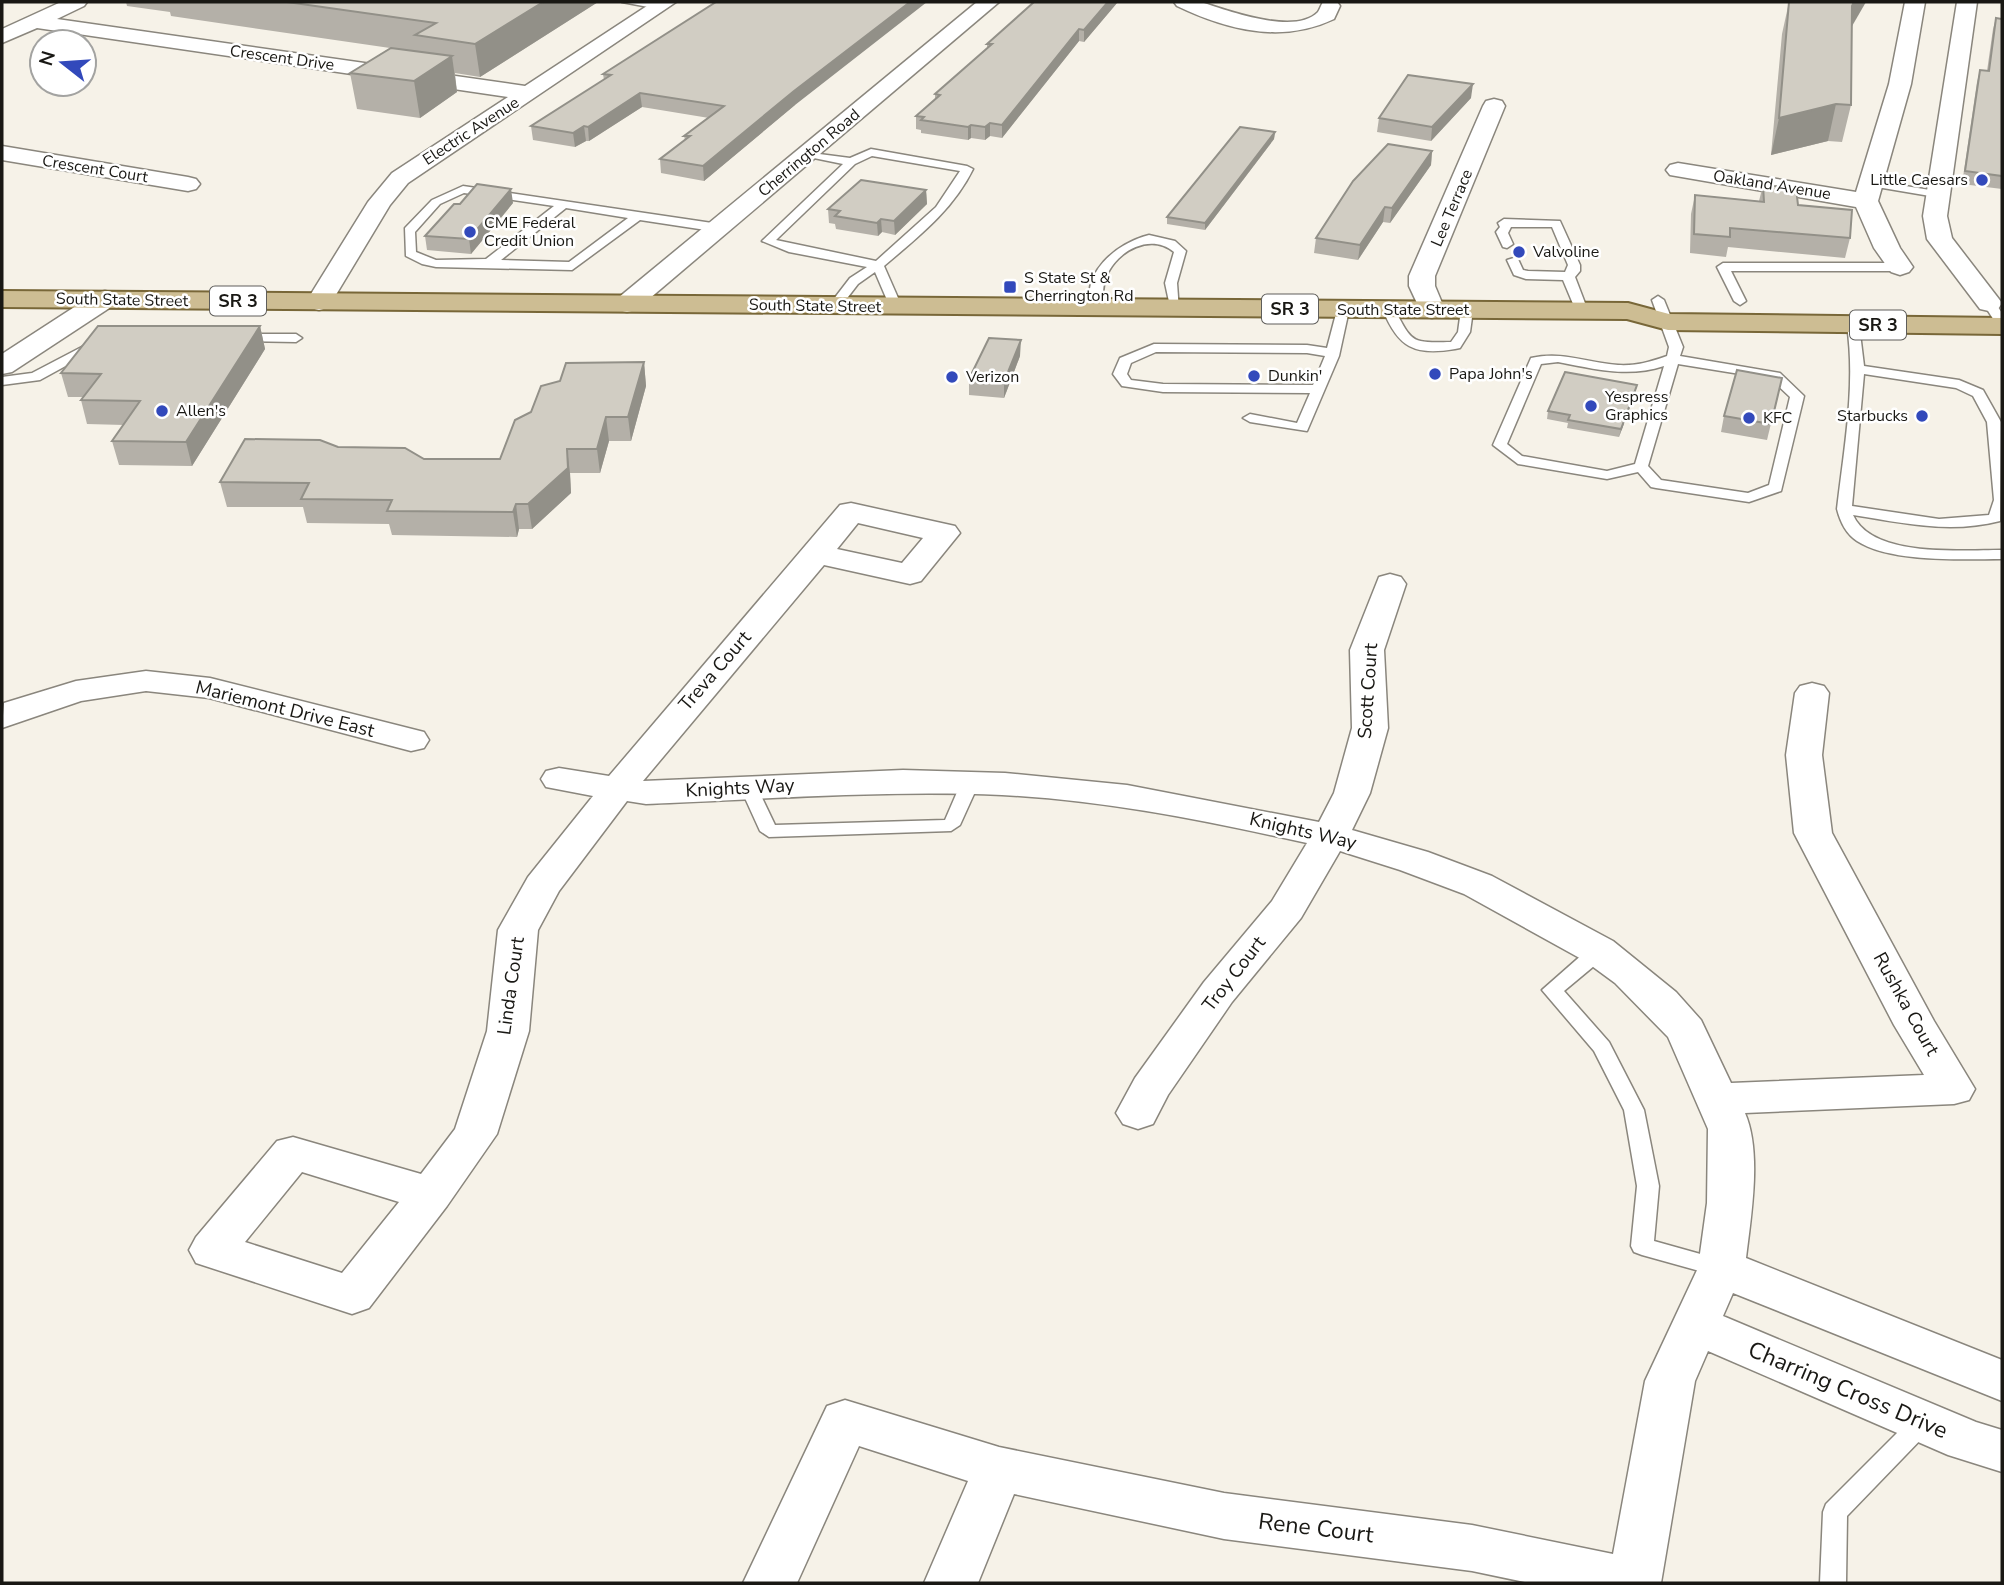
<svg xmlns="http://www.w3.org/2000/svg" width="2004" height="1585" font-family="'Nunito Sans',sans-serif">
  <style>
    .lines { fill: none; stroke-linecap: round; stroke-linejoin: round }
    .service-casing { stroke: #8a867d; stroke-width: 3 }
    .minor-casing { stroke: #8a867d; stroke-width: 3 }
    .primary-casing { stroke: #786738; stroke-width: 4 }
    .service { fill: #fff; fill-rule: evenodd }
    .minor { fill: #fff; fill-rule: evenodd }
    .primary { fill: #cdbd93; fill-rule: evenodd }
    .wall { fill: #b4b0a8 }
    .shaded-wall { fill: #929088 }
    .building { fill: #d1cdc3; stroke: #929088; stroke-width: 2 }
    .poi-dot { fill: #3249bb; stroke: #fff; stroke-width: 2.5 }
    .labels { text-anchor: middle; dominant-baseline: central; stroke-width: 5; stroke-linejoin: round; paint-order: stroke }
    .far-street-label { font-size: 16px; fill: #191814; stroke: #fff }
    .far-poi-label { font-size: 16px; fill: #191814; stroke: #fff; text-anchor: start }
    .shield { fill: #fff; stroke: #5e5d5a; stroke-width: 2 }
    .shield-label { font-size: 18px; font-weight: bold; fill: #191814 }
    .street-label { font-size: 19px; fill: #191814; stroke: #fff }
    .near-street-label { font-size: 23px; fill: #191814; stroke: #fff }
  </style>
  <rect width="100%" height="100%" fill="#f6f2e8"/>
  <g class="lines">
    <g class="service-casing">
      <g id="service">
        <path d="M622,2H648L664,6L659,9Z"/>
        <path d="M871,149L967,166L973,169C953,210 918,237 884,266L902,307L900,310L896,311L890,307L875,272L858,284L838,310L834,311L828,307L830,304L850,278L867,267L789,252L762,241L843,164L804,156V152L850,158ZM872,156L960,171L936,207L876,261L776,240L855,164Z"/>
        <path d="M1869,180L1936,191L1942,194L1936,197L1865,185V181Z"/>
        <path d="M463,186L719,224L725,228L719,232L640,220L572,270L436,267L422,264L406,256L405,228L432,200ZM464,193L554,206L486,259L436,260L416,252L415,232L440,204ZM566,208L628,218L569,262L501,260Z"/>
        <path d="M1504,219L1560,221L1580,265V271L1575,277L1588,311L1586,314L1582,315L1576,311L1563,280L1526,279L1514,275L1507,260L1517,257L1523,270L1528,271L1565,272L1568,265L1552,227H1511L1508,233L1513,244L1507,248L1503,247L1496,232L1500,227L1498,223Z"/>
        <path d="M1149,235L1175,241L1186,251L1177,283L1179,311H1171L1165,283L1174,252C1151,233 1118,250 1107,275C1102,285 1103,297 1102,308L1100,311H1092C1079,273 1117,243 1149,235Z"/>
        <path d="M1723,263H1900L1906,267L1900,271H1731L1746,301L1740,305L1734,301L1717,267Z"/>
        <path d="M1658,296L1664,300L1683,347L1680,356L1780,373L1804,396L1781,491L1749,502L1656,488L1651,487L1638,472L1607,479L1518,464L1493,445L1531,358C1564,351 1587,363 1618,365C1636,366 1650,362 1667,356L1669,347L1652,300ZM1558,362C1595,369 1628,378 1664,366L1635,464L1607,471L1522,456L1507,444L1541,364ZM1678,364L1771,379L1790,397L1769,485L1748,493L1661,480L1648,466Z"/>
        <path d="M1989,299L1993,300L2002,313V326L1997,325L1983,303Z"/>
        <path d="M1343,306L1349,310L1339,356L1307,431L1250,422L1243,418L1250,414L1297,423L1310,393L1163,392L1122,386L1113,374L1120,358L1154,344L1307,345L1327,348L1337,310ZM1156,352L1307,353L1325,356L1313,385L1163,384L1131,380L1127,374L1131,363Z"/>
        <path d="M1389,306L1393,307C1413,342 1408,343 1451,342L1458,332L1461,310L1467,306L1473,310L1470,332L1460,348L1455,349C1414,356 1398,347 1383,310Z"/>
        <path d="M1853,321L1859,325L1864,366L1959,380L1983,390L2001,422L2000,521C1950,534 1903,523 1853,515C1872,558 1962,550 2002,550V559C1962,559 1891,563 1857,541C1846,534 1840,521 1837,509C1844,448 1856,386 1847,325ZM1864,374L1956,388L1973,396L1987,422L1994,500L1989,515L1939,519L1852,506Z"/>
        <path d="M240,334H296L302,338L296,342L235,341V335Z"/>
        <path d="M97,339L102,340V346L40,380L2,385V377L32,373Z"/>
        <path d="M970,778L979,783L960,825L951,831L769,837L760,831L740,787L743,783H755L775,825L945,820L961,783Z"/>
        <path d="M1599,945L1606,946L1609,951L1606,956L1564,991L1609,1042L1644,1110L1659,1186L1654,1241L1729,1262L1732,1268L1729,1274L1721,1277L1642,1255L1634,1252L1631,1246L1637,1186L1624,1110L1594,1051L1542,990L1592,946Z"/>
        <path d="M1923,1412L1931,1415L1935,1422L1931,1429L1847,1516L1846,1583H1820L1823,1512L1826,1504L1915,1415Z"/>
      </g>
    </g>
    <g class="minor-casing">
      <g id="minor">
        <path d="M61,2H87L84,6L57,19L525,86L653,2H676L408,183L390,205L328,308L319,310L310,308L306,302L368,202L392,173L508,97L37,28L2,43V29Z"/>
        <path d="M977,2H999L636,310L627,312L618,310L614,304L618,298Z"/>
        <path d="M1174,2C1182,2 1193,0 1201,2C1226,10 1295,36 1318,12C1320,9 1321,5 1323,2H1337L1340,6L1334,19C1282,44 1227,30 1177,6Z"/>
        <path d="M1905,2H1925L1911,84L1878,201L1900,248L1913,267L1909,272L1900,275L1891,272L1874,248L1856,207L1670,175L1666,170L1670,165L1678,163L1856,192L1889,84Z"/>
        <path d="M1957,2H1977L1947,216L1952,238L2002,303L1998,309L1989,311L1980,309L1927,239L1923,216Z"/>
        <path d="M1494,99L1502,101L1505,106L1435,276V286L1445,310L1441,316L1432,318L1423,316L1409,286V276L1483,106L1486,101Z"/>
        <path d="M2,146L188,177L196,179L200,184L196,189L188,191L2,160Z"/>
        <path d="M105,291L114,293L118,299L114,305L12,372L2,374V354L96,293Z"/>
        <path d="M851,503L955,526L960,533L921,581L910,584L824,565L643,781L903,770L1005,773L1127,785L1319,822L1334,793L1352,728L1350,650L1379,577L1390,574L1401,577L1406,584L1384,650L1388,728L1370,793L1352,830L1428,852L1492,876L1613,941L1676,992L1701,1020L1731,1083L1924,1075L1894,1025L1794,833L1786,755L1795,693L1800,686L1812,683L1824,686L1829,693L1822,755L1832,833L1934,1021L1975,1089L1969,1100L1954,1104L1745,1113C1762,1152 1751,1216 1746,1258L2002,1360V1401L1733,1293L1723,1316L1976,1422L2002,1430V1472L1948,1455L1708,1351L1695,1381L1661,1583H1529L1472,1571L1224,1539L1014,1494L978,1583H924L968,1481L859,1446L797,1583H743L827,1406L845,1400L999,1447L1224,1493L1472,1525L1613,1554L1645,1381L1698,1268L1707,1203L1708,1129L1668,1037L1615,983L1585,961L1464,894L1400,870L1340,851L1301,918L1232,1002L1168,1095L1153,1124L1138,1129L1123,1124L1116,1113L1135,1078L1204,982L1272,901L1307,843C1207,821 1105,800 1002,795C884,790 765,799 646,804L627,801L559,891L538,930L529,1031L497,1134L447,1206L369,1308L352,1314L196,1263L189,1250L196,1237L277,1141L293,1137L421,1174L455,1129L487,1031L498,930L528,877L593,796L546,787L541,779L546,771L559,768L609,776L840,505ZM858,523L923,538L902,563L837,549ZM302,1172L399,1202L342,1273L245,1242Z"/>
        <path d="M146,671L210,678L424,732L429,740L424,748L411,751L209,698L146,691L81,701L2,728L4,703L76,681Z"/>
      </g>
    </g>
    <g class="primary-casing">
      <path id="primary" d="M2,291L1628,303L1669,314L2002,318V334L1668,330L1627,319L2,307Z"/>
    </g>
    <use href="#service" class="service"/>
    <use href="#minor" class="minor"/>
    <use href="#primary" class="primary"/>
  </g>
  <g class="wall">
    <path d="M126,2H598L480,77L455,73L457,92L420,118L357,109L350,73L390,48L171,16L170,12L127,6Z"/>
    <path d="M1789,2L1852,26L1851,105L1842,142L1828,141L1771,155L1782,34Z"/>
    <path d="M1117,3L1084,42L1079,41L1002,138L990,136L985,140L971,138L968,140L921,133V130L916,129V116L935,99V94L987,48V44Z"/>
    <path d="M1996,18L2002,19V189L1962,184L1977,82L1980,70L1987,71L1993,29Z"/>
    <path d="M603,74L795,105L704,181L661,173L660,159L685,140L684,136L709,118L642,107L589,141H586L575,147L533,140L531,126L604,80Z"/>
    <path d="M1471,98L1431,141L1377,132L1379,118Z"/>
    <path d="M1275,132L1274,139L1205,230L1167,224V217Z"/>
    <path d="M1432,151L1431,165L1390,223L1383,222L1358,260L1314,253L1316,238Z"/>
    <path d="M1763,185L1798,205L1850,238L1845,258L1728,247L1726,257L1690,253L1691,214L1695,195L1759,201Z"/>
    <path d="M926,190L927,204L895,235L882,232L878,236L836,229L835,224L829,223L828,209Z"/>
    <path d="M513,203L471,254L427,250L425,236Z"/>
    <path d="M260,326L265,349L192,466L119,465L112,441L124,425L87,424L81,400L83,397H68L61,373Z"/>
    <path d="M1020,356L1004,398L969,395V379Z"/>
    <path d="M644,362L646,386L631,441H609L600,473H570L571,493L532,529H519L517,537L392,535L389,524L307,523L303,507H227L220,482L338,447L424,459H500Z"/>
    <path d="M1782,378L1767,440L1721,432L1724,416Z"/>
    <path d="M1637,385L1635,393L1619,437L1567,428L1568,423L1547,419L1548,411Z"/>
  </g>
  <g class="shaded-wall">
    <path d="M543,2H598L480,77L475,44Z"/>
    <path d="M910,2H927L795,105L704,181L703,166L794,91Z"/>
    <path d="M1108,2H1117V3L1084,42V30Z"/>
    <path d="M1854,2H1866L1844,40L1852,6Z"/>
    <path d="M1079,29V41L1002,138V125Z"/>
    <path d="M452,56L457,92L420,118L414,81Z"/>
    <path d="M1473,84L1471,98L1431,141L1432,127Z"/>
    <path d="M640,93L642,107L589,141L588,127Z"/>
    <path d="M1836,104L1828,141L1771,155L1779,118Z"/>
    <path d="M990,123V136L985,140V127Z"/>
    <path d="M971,125V138L968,140V127Z"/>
    <path d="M584,126L586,141L575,147L573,133Z"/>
    <path d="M1275,132L1274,139L1205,230V223Z"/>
    <path d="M1432,151L1431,165L1390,223L1392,208Z"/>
    <path d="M511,189L513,203L471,254L469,239Z"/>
    <path d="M926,190L927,204L895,235L894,221Z"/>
    <path d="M1385,207L1383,222L1358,260L1360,245Z"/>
    <path d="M881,219L882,232L878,236L877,223Z"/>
    <path d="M260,326L265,349L192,466L186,442Z"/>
    <path d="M1021,340L1020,356L1004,398V382Z"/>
    <path d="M644,362L646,386L631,441L628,417Z"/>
    <path d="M1637,385L1635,393L1619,437L1621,429Z"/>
    <path d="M606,417L609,441L600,473L597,449Z"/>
    <path d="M567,449L570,473L571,493L532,529L528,504Z"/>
    <path d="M516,504L519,529L517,537L513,512Z"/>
  </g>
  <g class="building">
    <path d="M287,2H543L475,44L415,35L436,23Z"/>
    <path d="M716,2H910L794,91L703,166L660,159L690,136H684L724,106L640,93L588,127L584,126L573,133L531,126L611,75L603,74Z"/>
    <path d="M1034,2H1108L1084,30L1079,29L1002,125L990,123L985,127L971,125L968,127L921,120L924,117L916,116L940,95L935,94L992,44H987Z"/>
    <path d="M1789,2H1854L1852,6L1851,105L1836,104L1779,118Z"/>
    <path d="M1996,18L2002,19V176L1965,171L1980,70L1989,71Z"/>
    <path d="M391,48L452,56L414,81L350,73Z"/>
    <path d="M1408,75L1473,84L1432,127L1379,118Z"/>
    <path d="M1240,127L1275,132L1205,223L1167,217Z"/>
    <path d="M1388,144L1432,151L1392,208L1385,207L1360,245L1316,238L1353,181Z"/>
    <path d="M861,180L926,190L894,221L881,219L877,223L835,216L840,211L828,209Z"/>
    <path d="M477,184L511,189L469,239L425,236L454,204H460Z"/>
    <path d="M1763,185L1796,188L1798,205L1852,210L1850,238L1730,228V237L1694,234L1695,195L1764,202Z"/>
    <path d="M98,326H260L186,442L112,441L140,401L81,400L101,374L61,373Z"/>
    <path d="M989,338L1021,340L1004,382L969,379Z"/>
    <path d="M644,362L628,417H606L597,449H567L568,468L528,504H516L513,512L387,511L392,500L301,499L309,483L220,482L245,439L320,440L338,447L405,448L424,459H500L515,420L531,412L541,386L560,381L566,363Z"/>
    <path d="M1737,370L1782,378L1771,424L1724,416Z"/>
    <path d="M1565,372L1637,385L1621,429L1568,420L1570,415L1548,411Z"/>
  </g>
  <g class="poi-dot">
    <circle cx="1982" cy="180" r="7"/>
    <circle cx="470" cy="232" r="7"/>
    <circle cx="1519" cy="252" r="7"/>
    <rect x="1003" y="280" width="14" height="14" rx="3.5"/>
    <circle cx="1435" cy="374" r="7"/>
    <circle cx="1254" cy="376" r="7"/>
    <circle cx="952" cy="377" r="7"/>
    <circle cx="1591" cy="406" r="7"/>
    <circle cx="162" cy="411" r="7"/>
    <circle cx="1922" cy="416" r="7"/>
    <circle cx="1749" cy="418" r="7"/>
  </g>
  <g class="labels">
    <g class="far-street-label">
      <text transform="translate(282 58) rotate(8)">Crescent Drive</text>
      <text transform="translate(471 131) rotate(-33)">Electric Avenue</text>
      <text transform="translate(809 153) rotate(-40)">Cherrington Road</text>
      <text transform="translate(95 169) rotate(9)">Crescent Court</text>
      <text transform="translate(1772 185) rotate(9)">Oakland Avenue</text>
      <text transform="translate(1452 208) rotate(-67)">Lee Terrace</text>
      <text transform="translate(122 300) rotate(1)">South State Street</text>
      <text transform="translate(815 306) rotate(1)">South State Street</text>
      <text x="1403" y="310">South State Street</text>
    </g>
    <g class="far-poi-label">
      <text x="1968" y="180" text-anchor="end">Little Caesars</text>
      <text x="484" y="223">CME Federal<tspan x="484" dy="18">Credit Union</tspan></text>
      <text x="1533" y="252">Valvoline</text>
      <text x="1024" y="278">S State St &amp;<tspan x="1024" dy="18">Cherrington Rd</tspan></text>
      <text x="1449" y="374">Papa John's</text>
      <text x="1268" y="376">Dunkin'</text>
      <text x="966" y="377">Verizon</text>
      <text x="1605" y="397">Yespress<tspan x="1605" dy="18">Graphics</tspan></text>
      <text x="176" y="411">Allen's</text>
      <text x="1908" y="416" text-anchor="end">Starbucks</text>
      <text x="1763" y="418">KFC</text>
    </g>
    <g class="shield">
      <rect x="210" y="286.5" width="56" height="29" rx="5"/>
      <rect x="1262" y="294.5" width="56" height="29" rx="5"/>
      <rect x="1850" y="310.5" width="56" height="29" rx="5"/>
    </g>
    <g class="shield-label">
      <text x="238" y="301">SR 3</text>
      <text x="1290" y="309">SR 3</text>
      <text x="1878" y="325">SR 3</text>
    </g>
    <g class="street-label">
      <text transform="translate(715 671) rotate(-49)">Treva Court</text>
      <text transform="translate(1368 691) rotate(-86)">Scott Court</text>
      <text transform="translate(285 709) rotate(14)">Mariemont Drive East</text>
      <text transform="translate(740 788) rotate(-3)">Knights Way</text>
      <text transform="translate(1303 831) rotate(13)">Knights Way</text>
      <text transform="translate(1234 974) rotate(-52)">Troy Court</text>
      <text transform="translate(511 986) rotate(-82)">Linda Court</text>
      <text transform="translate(1906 1004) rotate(61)">Rushka Court</text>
    </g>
    <g class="near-street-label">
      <text transform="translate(1848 1390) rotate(23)">Charring Cross Drive</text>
      <text transform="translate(1316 1528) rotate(7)">Rene Court</text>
    </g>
  </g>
  <rect width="2004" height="1585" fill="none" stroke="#191814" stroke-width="7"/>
  <g transform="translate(63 63) rotate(287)"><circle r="33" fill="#ffffff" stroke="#a3a3a1" stroke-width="2"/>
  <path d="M0-5L12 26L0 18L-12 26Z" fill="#3249bb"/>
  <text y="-10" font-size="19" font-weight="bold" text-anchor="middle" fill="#191814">N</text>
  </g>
</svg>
